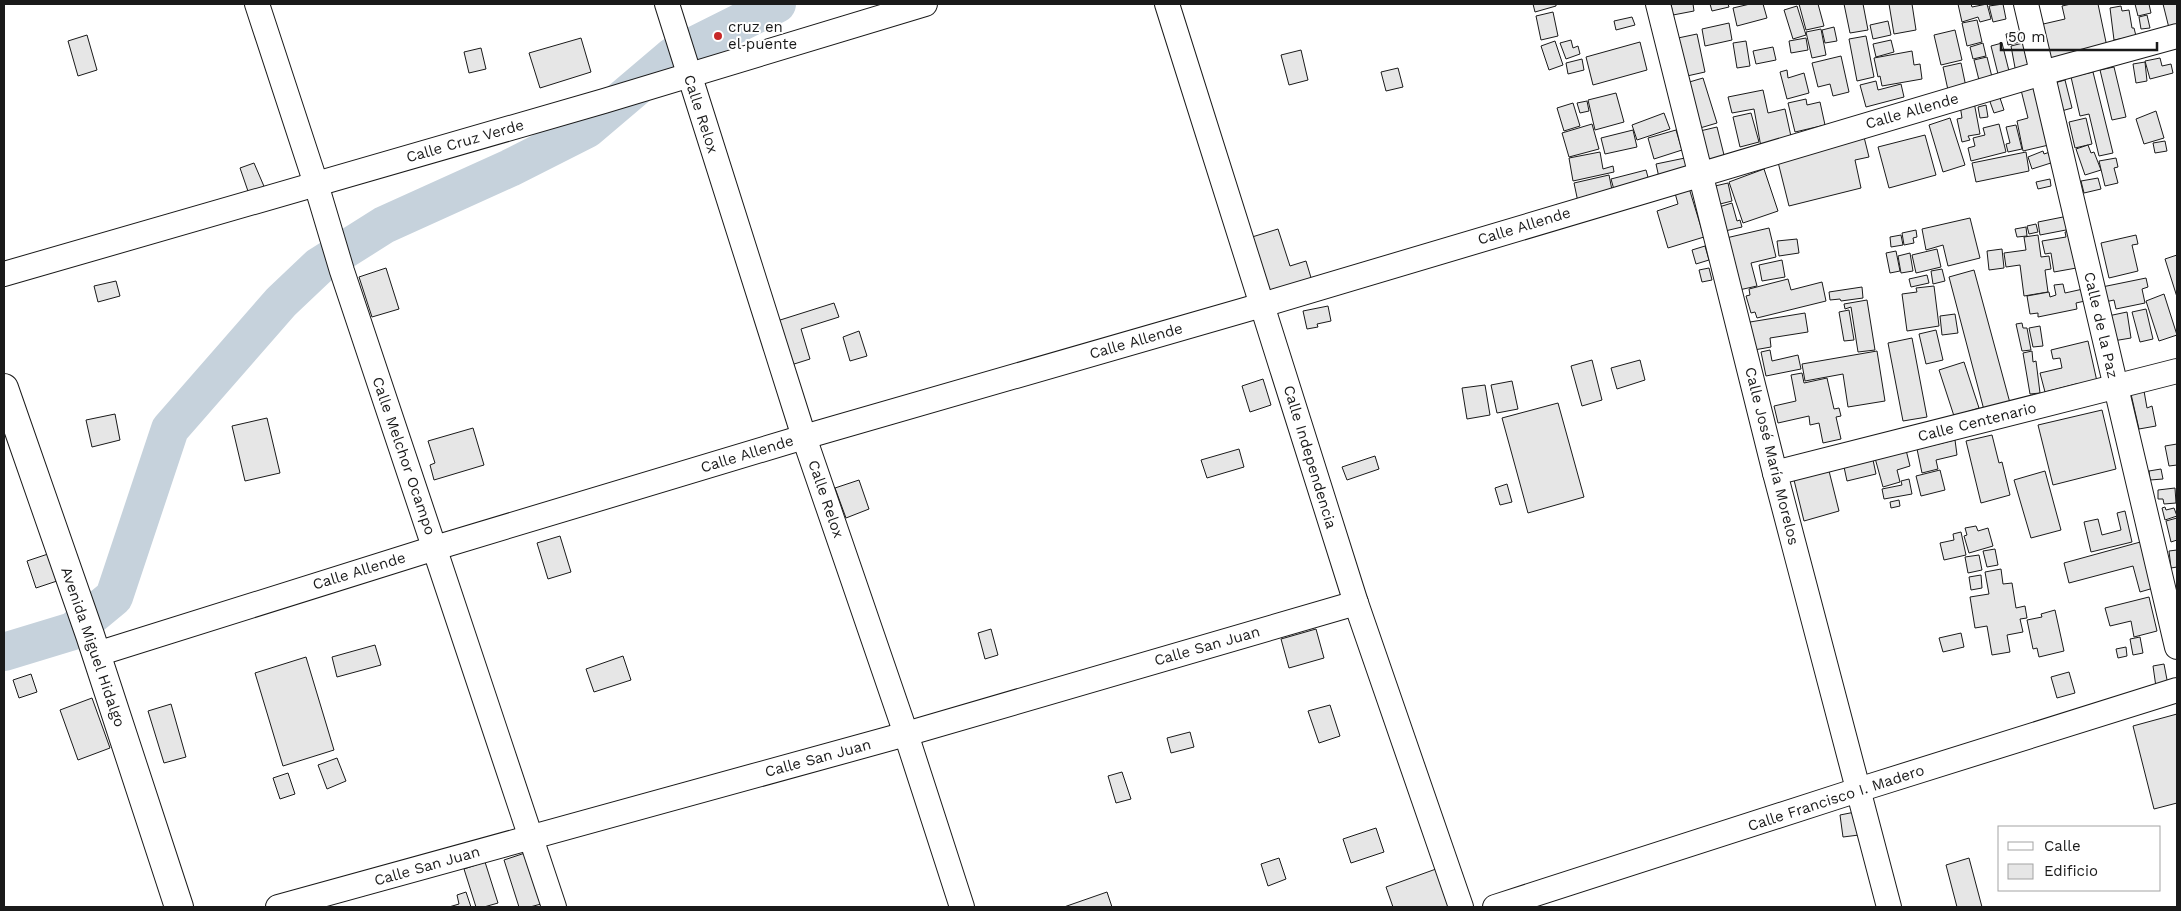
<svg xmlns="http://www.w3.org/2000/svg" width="2181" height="911" font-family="'Work Sans',sans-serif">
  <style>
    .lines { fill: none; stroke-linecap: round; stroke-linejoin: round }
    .river { stroke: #c6d2dc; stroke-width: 38 }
    .building { fill: #e6e6e6; stroke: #1a1a1a }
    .minor-casing { stroke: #1a1a1a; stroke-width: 26 }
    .major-casing { stroke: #1a1a1a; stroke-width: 30 }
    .minor { stroke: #fff; stroke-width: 24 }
    .major { stroke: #fff; stroke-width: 28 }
    .poi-dot { fill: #c62828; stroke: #fff; stroke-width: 2 }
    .labels { text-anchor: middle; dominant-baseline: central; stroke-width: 4; stroke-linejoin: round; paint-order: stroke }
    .poi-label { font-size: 15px; fill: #1a1a1a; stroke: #fff; text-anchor: start }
    .street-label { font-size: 15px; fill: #1a1a1a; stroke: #fff }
  </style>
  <rect width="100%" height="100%" fill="#fff"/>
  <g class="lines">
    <path class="river" d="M4,652L73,631L114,597L170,429L281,302L319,266L384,225L510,168L587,129L673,56L777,4"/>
  </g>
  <g class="building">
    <path d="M1533,4H1556V6L1535,12Z"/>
    <path d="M1671,4H1693L1694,11L1673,15Z"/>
    <path d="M1710,4H1728L1729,7L1712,11Z"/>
    <path d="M1750,4H1763L1767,18L1737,26L1733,8Z"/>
    <path d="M1799,4H1818L1824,26L1806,30Z"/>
    <path d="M1844,4H1863L1868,30L1850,33Z"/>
    <path d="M1889,4H1912L1916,30L1894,34Z"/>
    <path d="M1958,4H1971L1972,7L1987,4L1991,19L1980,22L1978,17L1962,22Z"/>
    <path d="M2003,4L2006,19L1993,22L1989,6Z"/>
    <path d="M2071,4H2098L2107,47L2047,61L2039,25L2065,19L2062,6Z"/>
    <path d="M2135,4H2149L2151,13L2138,16Z"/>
    <path d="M2163,4H2177V26L2169,28Z"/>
    <path d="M1797,6L1806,35L1793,39L1784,10Z"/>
    <path d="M2121,6L2122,11L2129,10L2132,28H2134L2136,36L2114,40L2110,8Z"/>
    <path d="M1553,12L1558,36L1541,40L1536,16Z"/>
    <path d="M2147,15L2150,28L2141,29L2139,17Z"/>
    <path d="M1632,17L1635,25L1616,30L1614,21Z"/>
    <path d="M1977,20L1982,42L1967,46L1962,23Z"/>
    <path d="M1888,21L1891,35L1873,39L1870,25Z"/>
    <path d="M1729,23L1732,40L1705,46L1702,29Z"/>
    <path d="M1834,27L1837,41L1825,43L1822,30Z"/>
    <path d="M1821,29L1826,55L1812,58L1806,32Z"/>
    <path d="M1955,30L1962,60L1941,65L1934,35Z"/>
    <path d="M2022,31L2024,41L2008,45L2006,34Z"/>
    <path d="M1697,34L1705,72L1687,76L1678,38Z"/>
    <path d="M87,35L97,70L78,76L68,41Z"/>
    <path d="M1866,36L1874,77L1857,81L1849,39Z"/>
    <path d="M581,38L591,72L540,88L529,53Z"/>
    <path d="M1806,38L1808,50L1791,53L1789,41Z"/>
    <path d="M1571,40L1573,48L1578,46L1580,54L1566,59L1560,43Z"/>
    <path d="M1891,40L1894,52L1876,57L1873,44Z"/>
    <path d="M1555,41L1563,65L1549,70L1541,46Z"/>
    <path d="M1746,41L1750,66L1737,68L1733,43Z"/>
    <path d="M1640,42L1647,70L1593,85L1586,57Z"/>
    <path d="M1983,43L1986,56L1973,59L1970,47Z"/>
    <path d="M2002,43L2010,75L1999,78L1991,46Z"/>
    <path d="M2023,43L2029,70L2016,73L2011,46Z"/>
    <path d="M1773,47L1776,60L1756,64L1753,51Z"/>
    <path d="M481,48L486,69L469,73L464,52Z"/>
    <path d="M1301,50L1308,80L1289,85L1281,55Z"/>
    <path d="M1912,51L1914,65L1920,64L1922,79L1882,86L1880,76L1878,77L1874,58Z"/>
    <path d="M1841,56L1849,92L1833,96L1830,84L1818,87L1812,63Z"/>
    <path d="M1987,57L1992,77L1979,80L1974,60Z"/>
    <path d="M2160,58L2162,66L2171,64L2173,73L2150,79L2145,61Z"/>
    <path d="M1582,59L1584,70L1568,74L1566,63Z"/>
    <path d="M2145,62L2147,81L2136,83L2133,64Z"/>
    <path d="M1961,63L1966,87L1948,90L1943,67Z"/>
    <path d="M2114,67L2126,117L2112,120L2100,70Z"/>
    <path d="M1398,68L1403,87L1386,91L1381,72Z"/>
    <path d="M1787,70L1788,78L1804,73L1809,93L1787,99L1780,72Z"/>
    <path d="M2093,72L2113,153L2099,156L2089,114L2080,116L2071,77Z"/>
    <path d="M1703,78L1717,123L1700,128L1686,83Z"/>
    <path d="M2065,80L2072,108L2058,112L2051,84Z"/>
    <path d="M1876,81L1878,90L1901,84L1904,97L1866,107L1860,85Z"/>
    <path d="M2040,86L2053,144L2023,151L2017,121L2028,118L2021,90Z"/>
    <path d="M1763,90L1768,113L1785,109L1792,141L1761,147L1754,109L1732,113L1728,97Z"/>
    <path d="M1616,93L1624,122L1595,130L1588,100Z"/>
    <path d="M1999,95L2004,110L1994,113L1989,99Z"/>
    <path d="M1806,99L1807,105L1820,102L1825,125L1795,132L1788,103Z"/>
    <path d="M1587,101L1589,111L1580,113L1577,103Z"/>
    <path d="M1974,102L1980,134L1968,136L1970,140L1962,142L1957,119L1962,118L1960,105Z"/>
    <path d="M1573,103L1580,126L1564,131L1557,108Z"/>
    <path d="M1986,105L1988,117L1980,118L1978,107Z"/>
    <path d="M2156,111L2164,138L2144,144L2136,119Z"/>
    <path d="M1664,113L1670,129L1637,140L1632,125Z"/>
    <path d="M1751,113L1759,142L1740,147L1733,117Z"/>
    <path d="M1950,118L1965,165L1943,172L1929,125Z"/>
    <path d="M2086,118L2092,144L2075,148L2069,122Z"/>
    <path d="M1592,124L1599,149L1569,157L1562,133Z"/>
    <path d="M1999,124L2006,152L1971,161L1968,148L1975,146L1973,138L1985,135L1983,128Z"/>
    <path d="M2016,125L2022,149L2008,152L2006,144L2010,143L2006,127Z"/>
    <path d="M1717,127L1725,159L1708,163L1700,131Z"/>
    <path d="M1633,130L1637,147L1605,154L1601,138Z"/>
    <path d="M1676,130L1682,150L1654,159L1648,138Z"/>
    <path d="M1925,135L1936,175L1889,188L1878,147Z"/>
    <path d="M1864,137L1869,157L1855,160L1861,188L1789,206L1777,158Z"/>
    <path d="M2165,141L2167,151L2155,153L2153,143Z"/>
    <path d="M2088,145L2091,153L2094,152L2101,170L2085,175L2076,149Z"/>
    <path d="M2043,151L2044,154L2050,152L2054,162L2032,169L2028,157Z"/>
    <path d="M1600,152L1603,169L1613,166L1614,172L1573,181L1569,158Z"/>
    <path d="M2026,152L2029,171L1976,182L1972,163Z"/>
    <path d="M1685,158L1689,176L1660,182L1656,164Z"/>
    <path d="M2116,158L2118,167L2114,168L2118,183L2105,186L2099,161Z"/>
    <path d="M254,163L266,191L250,197L240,168Z"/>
    <path d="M1764,169L1778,211L1743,223L1729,182Z"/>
    <path d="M1646,170L1651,188L1616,197L1611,179Z"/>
    <path d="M1609,175L1613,195L1578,202L1574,183Z"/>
    <path d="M2098,178L2101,189L2084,193L2081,181Z"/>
    <path d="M2050,179L2051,186L2038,189L2036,182Z"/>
    <path d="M1728,183L1732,201L1720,204L1715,186Z"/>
    <path d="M1689,188L1704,237L1668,248L1657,211L1678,204L1675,193Z"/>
    <path d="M1732,203L1737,221L1740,220L1742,227L1725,231L1719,207Z"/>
    <path d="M2068,216L2071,229L2040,235L2038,222Z"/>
    <path d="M1970,218L1980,258L1948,266L1943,245L1926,250L1922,229Z"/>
    <path d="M2036,224L2038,232L2029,234L2027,226Z"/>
    <path d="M2026,227L2027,236L2017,237L2015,229Z"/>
    <path d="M1769,228L1776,257L1751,263L1757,286L1739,290L1726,238Z"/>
    <path d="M1278,229L1290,266L1306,261L1312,281L1271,295L1252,237Z"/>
    <path d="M1916,230L1917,237L1913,238L1914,243L1904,245L1902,233Z"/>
    <path d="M2075,230L2082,267L2054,272L2051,253L2045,254L2042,241L2066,237L2065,232Z"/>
    <path d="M1901,235L1903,245L1891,247L1890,237Z"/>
    <path d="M2038,235L2041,257L2049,256L2051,269L2045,270L2048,292L2024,296L2020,265L2006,267L2004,253L2026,250L2024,237Z"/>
    <path d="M2136,235L2138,244L2132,245L2138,271L2109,278L2101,243Z"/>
    <path d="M1797,239L1799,253L1779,256L1777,241Z"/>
    <path d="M1705,246L1709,260L1696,264L1692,250Z"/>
    <path d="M1937,249L1941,267L1916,273L1912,255Z"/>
    <path d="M2002,249L2004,268L1989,270L1987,251Z"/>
    <path d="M1896,251L1900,271L1890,273L1886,253Z"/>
    <path d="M1910,253L1913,271L1901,273L1898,256Z"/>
    <path d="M2177,255V297L2165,259Z"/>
    <path d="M1782,260L1785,277L1762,281L1759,265Z"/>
    <path d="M386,268L399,309L372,317L359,277Z"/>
    <path d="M1709,268L1712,280L1702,282L1699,270Z"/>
    <path d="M1942,269L1945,281L1933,284L1931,271Z"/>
    <path d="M1974,270L2010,403L1984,410L1949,277Z"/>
    <path d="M1927,275L1929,283L1911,287L1909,279Z"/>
    <path d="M2146,278L2148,287L2142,289L2145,303L2116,309L2114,300L2105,302L2102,287Z"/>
    <path d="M1788,279L1791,290L1822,282L1826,301L1757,318L1755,312L1751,313L1746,296L1750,295L1749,289Z"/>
    <path d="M116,281L120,296L98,302L94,286Z"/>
    <path d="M2063,284L2065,293L2083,289L2085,301L2076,303L2077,309L2038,317V313L2030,314L2027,296L2049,292L2050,297L2056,295L2054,285Z"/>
    <path d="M1934,286L1939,326L1907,331L1902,294L1917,292L1916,288Z"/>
    <path d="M1862,287L1863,298L1841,301L1840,299L1830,300L1829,292Z"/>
    <path d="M2164,294L2177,335L2159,341L2146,301Z"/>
    <path d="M1867,300L1875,350L1858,352L1851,307L1845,309L1844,304Z"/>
    <path d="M834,303L839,317L801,329L810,359L791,365L777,321Z"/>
    <path d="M1328,306L1331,321L1317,324L1318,327L1307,329L1303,311Z"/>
    <path d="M2146,309L2153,339L2140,342L2132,312Z"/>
    <path d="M1849,310L1854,340L1844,341L1839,312Z"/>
    <path d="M2127,312L2131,338L2113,341L2108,316Z"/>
    <path d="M1805,313L1808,332L1770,338L1771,347L1754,350L1750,322Z"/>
    <path d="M1955,314L1958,333L1942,335L1940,316Z"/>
    <path d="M2022,323L2023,328H2027L2031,350L2022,351L2016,324Z"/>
    <path d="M2040,326L2043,346L2033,347L2029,328Z"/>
    <path d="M1936,330L1943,360L1926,364L1919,334Z"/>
    <path d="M859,331L867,356L850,361L843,337Z"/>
    <path d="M1912,338L1927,417L1903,421L1888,343Z"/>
    <path d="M2088,341L2098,386L2076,384L2045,392L2040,373L2062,368L2060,358L2053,359L2051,350Z"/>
    <path d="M1770,350L1772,361L1798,355L1801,369L1766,376L1761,352Z"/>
    <path d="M1877,351L1885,401L1848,407L1843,374L1805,381L1802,364Z"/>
    <path d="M2032,351L2033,362L2036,361L2040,393L2030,394L2023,353Z"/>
    <path d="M1592,360L1602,400L1582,406L1571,366Z"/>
    <path d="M1640,360L1645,380L1617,389L1611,368Z"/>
    <path d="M1964,362L1979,408L1954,416L1939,370Z"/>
    <path d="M1802,373L1804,383L1827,378L1834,409L1839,408L1841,416L1836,417L1841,439L1823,443L1819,423L1810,425L1809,416L1778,423L1774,406L1796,401L1791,375Z"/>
    <path d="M1263,379L1271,405L1250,412L1242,386Z"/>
    <path d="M1512,381L1518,409L1497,413L1491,385Z"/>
    <path d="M1485,385L1490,415L1467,419L1462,388Z"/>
    <path d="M2144,391L2147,408L2152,406L2156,426L2139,429L2131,394Z"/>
    <path d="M1558,403L1584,497L1528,513L1502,418Z"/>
    <path d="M2102,410L2116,469L2053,485L2038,425Z"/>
    <path d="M115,414L120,440L92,447L86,420Z"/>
    <path d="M267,418L280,473L245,481L232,426Z"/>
    <path d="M473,428L484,465L434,480L430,465L435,463L428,441Z"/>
    <path d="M1992,435L1999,463L2002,462L2010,495L1981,503L1966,441Z"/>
    <path d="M1955,440L1957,455L1936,460L1938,469L1922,473L1917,449Z"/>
    <path d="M2177,444V465L2169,466L2165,446Z"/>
    <path d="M1239,449L1244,467L1207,478L1201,460Z"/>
    <path d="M1906,450L1910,466L1897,470L1900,482L1883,487L1875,458Z"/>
    <path d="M1375,456L1379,469L1347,480L1342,467Z"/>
    <path d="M1873,460L1876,474L1847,481L1844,467Z"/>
    <path d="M2161,469L2163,479L2150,480L2149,471Z"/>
    <path d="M1940,470L1945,490L1921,496L1916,476Z"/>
    <path d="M1829,471L1839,511L1804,521L1794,480Z"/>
    <path d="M2045,471L2061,530L2031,538L2014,480Z"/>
    <path d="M1909,479L1912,494L1884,499L1882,489L1902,485L1901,481Z"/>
    <path d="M859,480L869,509L846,518L835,488Z"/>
    <path d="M1507,484L1512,502L1500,505L1495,488Z"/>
    <path d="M2175,488L2176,503L2164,504L2163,499H2158V490Z"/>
    <path d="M1899,500L1900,506L1891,508L1890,502Z"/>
    <path d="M2165,507L2166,510L2174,508L2177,516L2165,520L2162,508Z"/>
    <path d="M2125,511L2132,542L2091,552L2084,522L2098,519L2102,535L2121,530L2117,513Z"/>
    <path d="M2177,518V540L2171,542L2166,521Z"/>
    <path d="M1976,526L1978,531L1988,528L1993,546L1969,553L1964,536L1967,535L1965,528Z"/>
    <path d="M1961,532L1966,555L1944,560L1940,543L1954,540L1953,534Z"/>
    <path d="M560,536L571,572L548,579L537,543Z"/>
    <path d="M2144,541L2157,587L2140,592L2133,566L2069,583L2064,563Z"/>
    <path d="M1995,549L1998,565L1987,567L1983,551Z"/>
    <path d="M2177,550V567L2171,568L2169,551Z"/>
    <path d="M48,554L57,581L36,588L27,561Z"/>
    <path d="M1979,555L1982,570L1968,573L1965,557Z"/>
    <path d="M2001,569L2003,584L2012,583L2016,608L2025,606L2027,618L2020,619L2023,632L2007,635L2010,652L1992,655L1987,626L1975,628L1970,597L1989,594L1985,572Z"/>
    <path d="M1981,575L1982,588L1971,590L1969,577Z"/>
    <path d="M2149,597L2157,631L2134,637L2131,621L2110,626L2105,608Z"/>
    <path d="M2055,610L2064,651L2039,657L2037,648L2033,649L2027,620L2042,617L2041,614Z"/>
    <path d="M991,629L998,655L985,659L978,633Z"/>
    <path d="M1316,629L1324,658L1289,668L1281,639Z"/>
    <path d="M1961,633L1964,647L1943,652L1939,638Z"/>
    <path d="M2140,637L2143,653L2133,655L2130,639Z"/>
    <path d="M375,645L381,665L337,677L332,657Z"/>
    <path d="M2126,647L2127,656L2118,658L2116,649Z"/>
    <path d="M623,656L631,680L594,692L586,669Z"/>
    <path d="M306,657L334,750L283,766L255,673Z"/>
    <path d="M2164,664L2168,685L2156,687L2153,666Z"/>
    <path d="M2069,672L2075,693L2057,698L2051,677Z"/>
    <path d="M31,674L37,692L19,698L13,680Z"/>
    <path d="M92,698L110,748L78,760L60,710Z"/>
    <path d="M171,704L186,757L164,763L148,711Z"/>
    <path d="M1330,705L1340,736L1319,743L1308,711Z"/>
    <path d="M2177,714V803L2154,809L2133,726Z"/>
    <path d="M1190,732L1194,747L1171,753L1167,738Z"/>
    <path d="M337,758L346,781L327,789L318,765Z"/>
    <path d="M1122,772L1131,799L1116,803L1108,776Z"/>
    <path d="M288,773L295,794L280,799L273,778Z"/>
    <path d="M1855,812L1859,835L1843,837L1840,815Z"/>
    <path d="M1376,828L1384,852L1351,863L1343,839Z"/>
    <path d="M525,853L541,904L530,907H519L504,860Z"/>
    <path d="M1279,858L1286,879L1268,886L1261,864Z"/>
    <path d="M1969,858L1982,907H1957L1946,865Z"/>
    <path d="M485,862L498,903L484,907H476L464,869Z"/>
    <path d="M1436,869L1449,907H1393L1386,887Z"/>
    <path d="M466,892L471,907H449L459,904L457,895Z"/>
    <path d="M1107,892L1112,907H1064Z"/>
  </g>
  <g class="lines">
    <g class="minor-casing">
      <g id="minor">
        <path d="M257,4L316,184L342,271L554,907"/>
        <path d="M667,4L804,437L906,734L962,907"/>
        <path d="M1167,4L1356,603L1461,907"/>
        <path d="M1658,4L1775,473L1889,907"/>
        <path d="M2026,4L2177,647"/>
        <path d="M4,274L604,101L925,4"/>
        <path d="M1775,473L2177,371"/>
        <path d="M97,654L435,548L804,437L1262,305L2042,73L2177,36"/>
        <path d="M278,907L906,734L1356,603"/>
        <path d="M1495,907L1858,790L2177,690"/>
      </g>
    </g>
    <g class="major-casing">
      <path id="major" d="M4,388L90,635L179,907"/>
    </g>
    <use href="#minor" class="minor"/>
    <use href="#major" class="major"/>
  </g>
  <circle class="poi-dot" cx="718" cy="36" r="5"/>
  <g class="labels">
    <g class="poi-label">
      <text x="728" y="27">cruz en<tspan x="728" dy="17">el puente</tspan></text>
    </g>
    <g class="street-label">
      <text transform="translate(1912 111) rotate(-16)">Calle Allende</text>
      <text transform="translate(701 114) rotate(72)">Calle Relox</text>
      <text transform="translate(465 141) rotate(-16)">Calle Cruz Verde</text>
      <text transform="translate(1524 226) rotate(-17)">Calle Allende</text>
      <text transform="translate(2101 325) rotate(77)">Calle de la Paz</text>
      <text transform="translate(1136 341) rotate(-16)">Calle Allende</text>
      <text transform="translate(1977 422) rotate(-14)">Calle Centenario</text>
      <text transform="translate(747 454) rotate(-17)">Calle Allende</text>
      <text transform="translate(404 456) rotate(71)">Calle Melchor Ocampo</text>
      <text transform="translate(1772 456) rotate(76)">Calle José María Morelos</text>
      <text transform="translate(1310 457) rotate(73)">Calle Independencia</text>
      <text transform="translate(826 499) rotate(71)">Calle Relox</text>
      <text transform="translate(359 571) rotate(-17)">Calle Allende</text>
      <text transform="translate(1207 646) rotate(-16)">Calle San Juan</text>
      <text transform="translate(93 647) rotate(71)">Avenida Miguel Hidalgo</text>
      <text transform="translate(818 758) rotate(-15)">Calle San Juan</text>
      <text transform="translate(1836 798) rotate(-18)">Calle Francisco I. Madero</text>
      <text transform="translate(427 866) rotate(-16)">Calle San Juan</text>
    </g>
  </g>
  <rect width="2181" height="911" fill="none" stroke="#1a1a1a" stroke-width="10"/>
  <rect x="1998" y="826" width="162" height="65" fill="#ffffff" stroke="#a3a3a3"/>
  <rect x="2008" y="842" width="25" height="8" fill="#ffffff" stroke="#a3a3a3"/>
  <text x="2044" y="851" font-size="15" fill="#1a1a1a">Calle</text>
  <rect x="2008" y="864" width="25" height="15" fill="#e6e6e6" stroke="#a3a3a3"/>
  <text x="2044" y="876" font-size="15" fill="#1a1a1a">Edificio</text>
  <path d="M2001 42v8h156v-8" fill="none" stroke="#1a1a1a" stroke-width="2.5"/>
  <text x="2008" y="42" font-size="15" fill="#1a1a1a" stroke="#ffffff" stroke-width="4" paint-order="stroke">50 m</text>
</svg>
